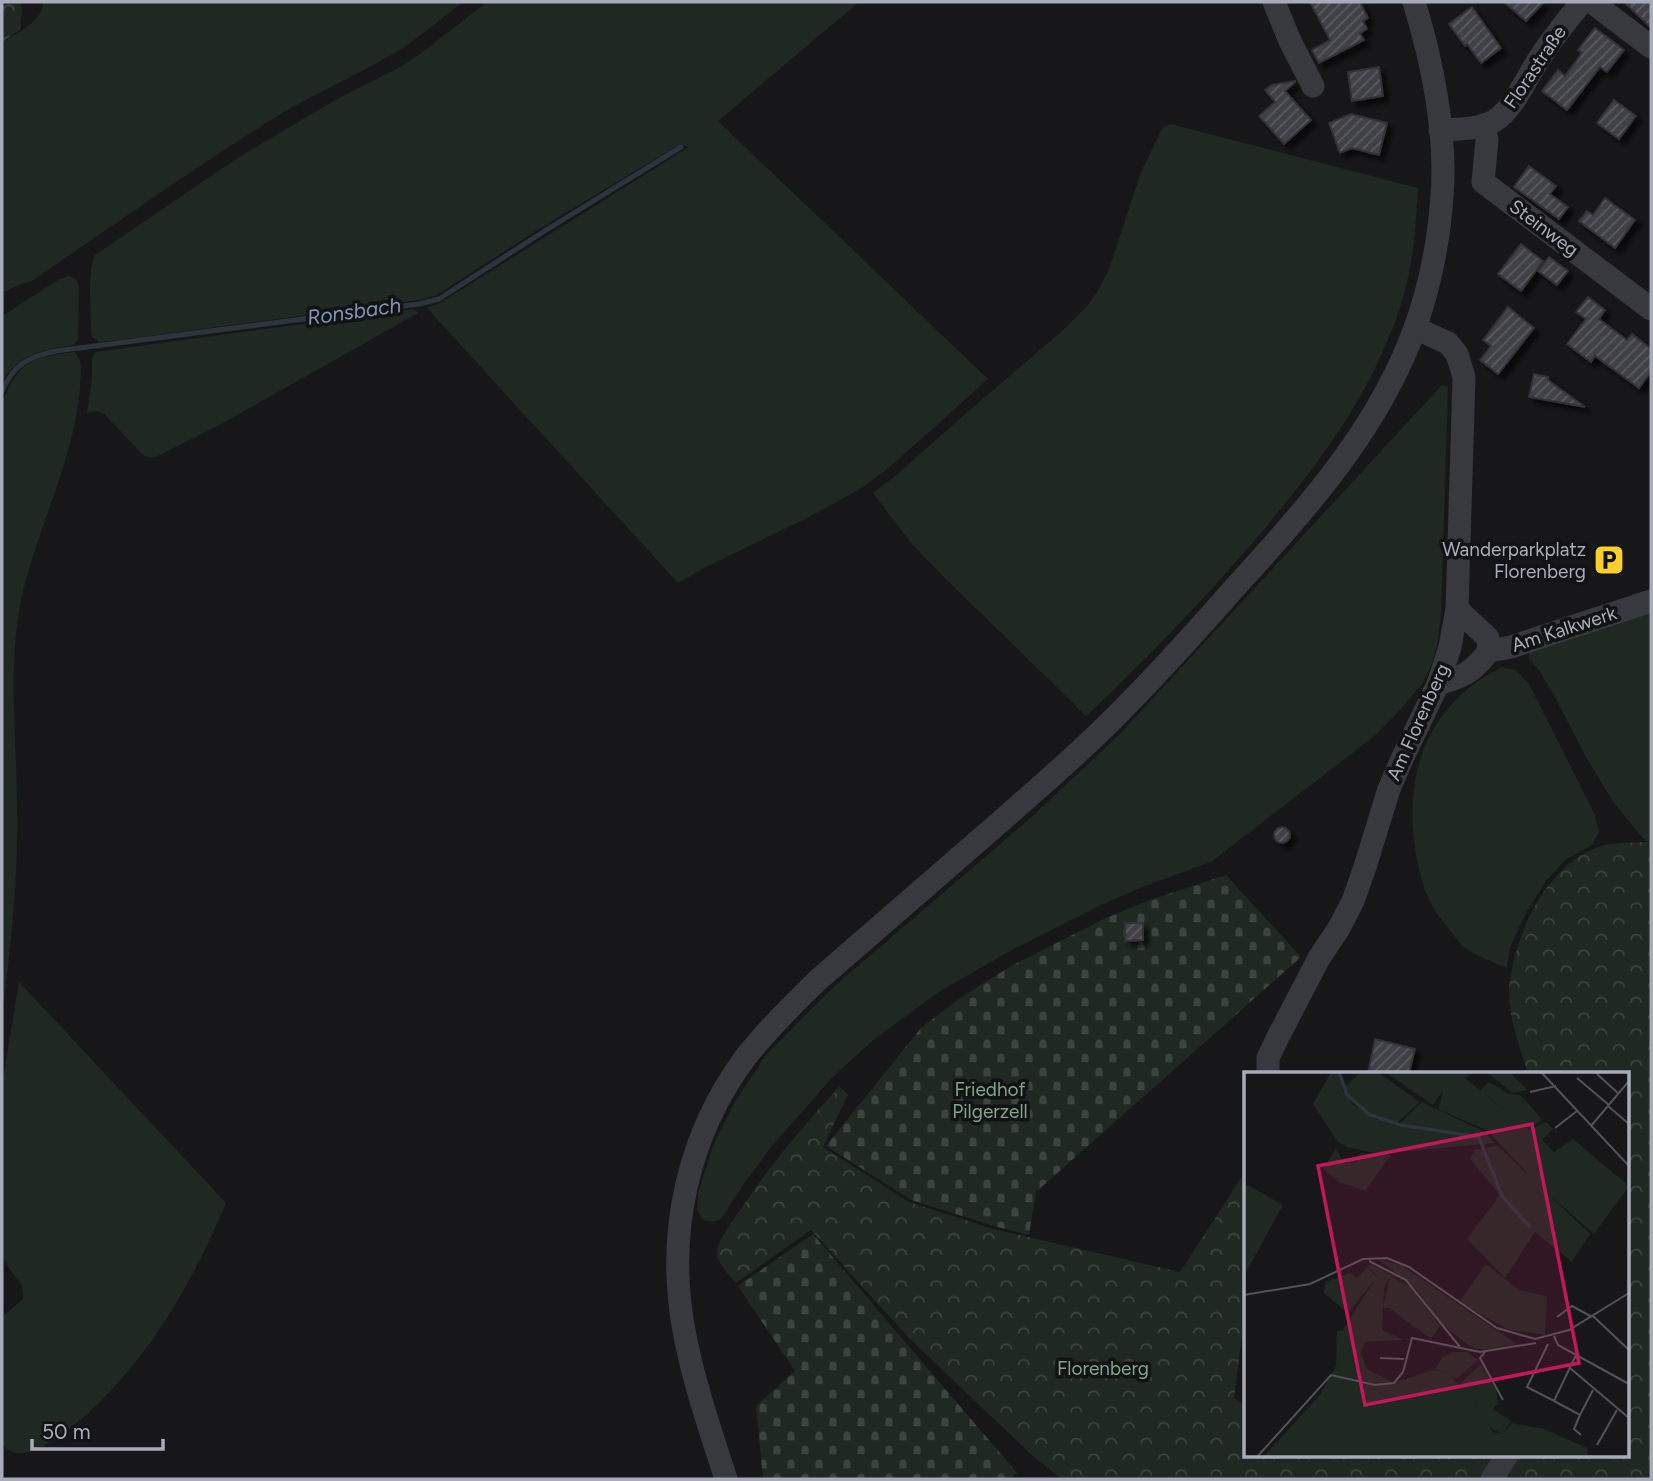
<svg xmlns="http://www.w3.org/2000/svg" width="1653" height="1481" font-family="Figtree,sans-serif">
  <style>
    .green { fill: #1f2821 }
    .forest { fill: url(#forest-crowns) }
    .cemetery { fill: url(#cemetery-stones) }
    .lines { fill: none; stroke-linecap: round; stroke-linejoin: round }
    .stream { stroke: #2c343e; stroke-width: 5 }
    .building { fill: url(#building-hatch); stroke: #323136; stroke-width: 2; filter: url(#shadow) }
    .minor { stroke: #38383f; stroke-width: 23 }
    .labels { text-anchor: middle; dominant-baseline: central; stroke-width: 7; stroke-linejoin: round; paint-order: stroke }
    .street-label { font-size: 19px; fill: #a8acba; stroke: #121214 }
    .poi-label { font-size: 19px; fill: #a8acba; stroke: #121214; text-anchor: end }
    .park-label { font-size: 19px; fill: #7ea685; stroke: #121214 }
    .water-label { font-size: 21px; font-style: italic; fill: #7e95b7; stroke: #121214 }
    .inset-river { fill: none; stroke: #2c343e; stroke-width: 3.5 }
    .inset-road { fill: none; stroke: #515359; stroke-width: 2 }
    .view { fill: #c2185b; fill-opacity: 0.15; stroke: #c2185b; stroke-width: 3.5 }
    .inset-edge { fill: none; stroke: #a8acba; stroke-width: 3.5 }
  </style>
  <defs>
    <pattern id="forest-crowns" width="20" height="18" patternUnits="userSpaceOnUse" patternTransform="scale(1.75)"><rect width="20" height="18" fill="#1f2821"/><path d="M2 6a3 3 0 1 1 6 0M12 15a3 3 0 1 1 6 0" fill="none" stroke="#3d443f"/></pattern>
    <pattern id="cemetery-stones" width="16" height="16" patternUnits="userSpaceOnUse" patternTransform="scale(1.75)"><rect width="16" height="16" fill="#1f2821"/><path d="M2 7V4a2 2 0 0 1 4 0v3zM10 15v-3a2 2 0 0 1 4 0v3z" fill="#3d443f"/></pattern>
    <pattern id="building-hatch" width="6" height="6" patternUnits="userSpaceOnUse" patternTransform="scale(1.75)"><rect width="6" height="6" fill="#414147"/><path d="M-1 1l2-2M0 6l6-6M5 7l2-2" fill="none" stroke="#5a5a5f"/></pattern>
    <filter id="shadow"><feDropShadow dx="5.5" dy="5.5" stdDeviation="2" flood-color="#0009"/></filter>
  </defs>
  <rect width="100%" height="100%" fill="#171719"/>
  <g class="green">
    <path d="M43,2H463C439,20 417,40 391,55C353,77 312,95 274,118C191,170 112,226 32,281L19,285L2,293V42C17,33 43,22 43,2Z"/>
    <path d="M487,2H859L718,121L988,379L891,466L860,489L809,517L706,567L678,583L427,308L440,303L689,147L680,144L539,229L437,295L420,300L127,339L99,342L92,337L91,328C91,308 87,272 95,255L236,159L337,99L402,66L424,51Z"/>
    <path d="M1171,124L1418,188C1416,216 1415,246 1409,273C1404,297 1396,322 1386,344C1361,405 1321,459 1280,510C1220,583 1155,651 1086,716L943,576L910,542L873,493L898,474L956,422L1061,332L1087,306L1098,291L1109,269L1141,172L1163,127Z"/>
    <path d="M69,276L76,279L79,286L78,340L74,345C41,351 21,352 2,382V316L60,279Z"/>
    <path d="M414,309L418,313L225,422L158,456L150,458L143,455L104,414L96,411L87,413L92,378V358L95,352Z"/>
    <path d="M75,352C75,353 80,361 80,361C82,369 80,380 80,388C74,457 41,521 24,587C7,656 16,729 17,799C19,872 11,944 2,1016V403C20,360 30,358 75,352Z"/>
    <path d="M1442,385L1448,387L1441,616L1437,646L1431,666L1422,684L1402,708L1377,734L1211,862L1142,887L1097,907L1008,952L937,993L872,1041L830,1080L772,1146L743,1185L721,1219L712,1222L702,1219L697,1210L698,1194L712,1148L734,1103L766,1055L808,1012L838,983L1027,821L1119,735Z"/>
    <path d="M1651,607V839L1646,841L1616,806L1587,759L1554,695L1540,672L1529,658V651Z"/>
    <path d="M1502,667L1515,670L1528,682L1594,813L1599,832L1592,845L1565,860L1545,882L1525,915L1510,947L1507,968C1493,962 1477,957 1464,947C1460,944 1457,939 1454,935C1434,913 1424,894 1418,865C1401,782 1422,707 1502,667Z"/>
    <path d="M19,982L226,1203C195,1277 154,1350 96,1406C86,1416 74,1424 63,1433C45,1446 21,1464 2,1445V1317L23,1299L22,1285L9,1268L2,1255V1085Z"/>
  </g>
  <g class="forest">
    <path d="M2,2H20L22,10L20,30L2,42Z"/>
    <path d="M1651,839V1479H1062L1034,1457L908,1337L811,1230L736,1283C729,1274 716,1263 717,1251C718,1241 732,1222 738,1213C768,1168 802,1127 839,1087L848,1094L823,1147L909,1202L993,1229L1180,1272L1245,1172V1312L1234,1398L1245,1405V1455H1627V1073H1528C1519,1046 1509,1019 1509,990C1509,983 1511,976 1512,969C1521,923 1548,869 1593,849C1609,842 1630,843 1646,842Z"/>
  </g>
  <g class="cemetery">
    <path d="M1226,875L1301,957L1036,1192L1029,1235L994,1226L911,1200L826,1146L921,1028L963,996L1013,965L1104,919L1150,900Z"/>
    <path d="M813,1234L1017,1473L1009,1479H763L756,1406L795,1371L738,1286Z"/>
  </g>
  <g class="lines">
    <path class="stream" d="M2,391C14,364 28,357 56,351L419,304L439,299L543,232L681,147"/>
  </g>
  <g class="building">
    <path d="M1310,2H1360L1368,18L1363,21L1367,29L1360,33L1364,40L1319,63L1312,50L1330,40Z"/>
    <path d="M1504,2H1544L1526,21Z"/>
    <path d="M1624,2H1651V28Z"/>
    <path d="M1472,7L1501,48L1481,63L1467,44L1465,46L1449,24Z"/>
    <path d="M1595,28L1624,50L1607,72L1600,67L1567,110L1542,91L1558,70L1565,76L1582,53L1578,50Z"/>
    <path d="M1379,67L1383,96L1352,101L1348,72Z"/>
    <path d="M1295,81V82L1285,91L1311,120L1284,144L1259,116L1275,102L1265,90L1272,85Z"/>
    <path d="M1614,100L1636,116L1619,139L1597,123Z"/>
    <path d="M1351,114L1387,123L1379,155L1352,148L1340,153L1329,123Z"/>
    <path d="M1529,166L1556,186L1550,194L1568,207L1559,219L1514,187Z"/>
    <path d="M1605,198L1635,220L1615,248L1579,221L1587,211L1593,215Z"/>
    <path d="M1521,244L1543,261L1521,291L1498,274Z"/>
    <path d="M1549,257L1568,271L1557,285L1538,271Z"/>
    <path d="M1588,297L1605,310L1599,319L1627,340L1632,334L1651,349V372L1639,388L1595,356L1591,362L1567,344L1586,319L1576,312Z"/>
    <path d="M1508,307L1534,328L1498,374L1480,360L1491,346L1483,340Z"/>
    <path d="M1534,374L1548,377V380L1585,407L1529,397Z"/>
    <circle cx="1282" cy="835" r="8"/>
    <path d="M1125,923H1143V940L1125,941Z"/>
    <path d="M1375,1039L1415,1049L1409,1073H1368Z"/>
  </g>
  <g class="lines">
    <g class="minor">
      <path d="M1274,2L1290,41L1313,86"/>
      <path d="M1592,2L1651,47"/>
      <path d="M1484,125L1487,140L1483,182L1651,309"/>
      <path d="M1440,130C1457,129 1478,130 1494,121C1513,110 1527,77 1539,59C1552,39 1567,20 1582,2"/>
      <path d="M1457,609L1488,638L1489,651L1511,647L1651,601"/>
      <path d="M1438,684C1463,677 1473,672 1489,651"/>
      <path d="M1268,1073V1058L1278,1037L1319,958L1339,928L1353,901L1365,867L1389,789L1402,759L1438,684L1450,647L1457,609L1464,377L1457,354L1448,343L1415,328"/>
      <path d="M726,1479C710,1429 692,1378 683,1325C667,1231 688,1135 745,1058C767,1030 792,1005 818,980C874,932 929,883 985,835C1025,800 1066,765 1104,728C1151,682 1195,633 1238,584C1308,507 1379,428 1415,328C1430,286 1439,240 1442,196C1447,134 1432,60 1414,2"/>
      <path d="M1492,1479L1507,1455"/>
    </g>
  </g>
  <defs>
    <g id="parking-square" transform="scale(1.575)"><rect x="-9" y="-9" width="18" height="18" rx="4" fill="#fdcf2b" stroke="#121214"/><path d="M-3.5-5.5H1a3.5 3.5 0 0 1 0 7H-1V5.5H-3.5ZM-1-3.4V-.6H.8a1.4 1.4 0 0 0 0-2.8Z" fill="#111"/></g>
  </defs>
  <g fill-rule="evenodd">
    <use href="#parking-square" x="1609" y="560"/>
  </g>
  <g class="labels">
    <g class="street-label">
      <text transform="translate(1535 67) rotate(-56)">Florastraße</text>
      <text transform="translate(1544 228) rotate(37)">Steinweg</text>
      <text transform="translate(1564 629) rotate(-18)">Am Kalkwerk</text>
      <text transform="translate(1418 722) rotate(-66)">Am Florenberg</text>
    </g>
    <g class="poi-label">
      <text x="1586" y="549">Wanderparkplatz<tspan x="1586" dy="22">Florenberg</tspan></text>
    </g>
    <g class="park-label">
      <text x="990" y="1089">Friedhof<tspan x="990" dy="22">Pilgerzell</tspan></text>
      <text x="1103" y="1368">Florenberg</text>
    </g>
    <g class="water-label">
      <text transform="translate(354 311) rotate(-8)">Ronsbach</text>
    </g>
  </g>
  <g transform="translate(1244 1072)">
    <rect width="385" height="385" fill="#171719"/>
    <path d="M87,0H94L99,19L108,32L133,47L157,54L230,64L239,68L230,63L155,52L178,30L241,60L250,71L135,82L103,75L94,70L69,32ZM117,0H133L176,30L153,51L126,42L110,31L100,16ZM141,0H230L221,6L286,58L302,50L309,57L298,68L310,80L329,67L385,114L350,162L294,113L244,59L194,37L199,19L189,33ZM243,0H265L284,18L268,21ZM253,73L346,162L328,190L291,160L261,206L223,167L256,123L287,155L257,122L242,76ZM240,76L255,121V122L226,87L231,77ZM92,77L101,92L117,81L147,83L121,119L95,110L79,97ZM0,111L39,133L0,204ZM133,187L157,193L273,272L240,278L226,275L198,252L171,216ZM242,192L275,218L303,224L301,263L265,258L215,230ZM209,280H223L234,288L213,307L191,297L198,285ZM237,292L252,318L254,332L249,337L267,349L259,362L245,356L230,328L213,314Z" fill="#1f2821"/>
    <path d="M245,10L265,22L276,23L298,47L296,50L285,56L277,51L236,18ZM126,192L154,206L146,204L140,217L138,258L160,268L121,270L117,282L123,297L150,311L188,298L204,301L230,328L249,360L259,362L267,351L300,357L343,376V385H19L75,324L92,294L93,259L99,258L133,204L124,195Z" fill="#1f2821"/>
    <path d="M123,195L133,205L104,241L80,221L81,210L106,201L113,206ZM146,204L166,214L196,254L187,267L145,236H139Z" fill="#1f2821"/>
    <path class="inset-river" d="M95,0L103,23L126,43L157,53L235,65L258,124L286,155"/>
    <path class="inset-road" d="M297,0L385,94M353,2L375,22M333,6L365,33M286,20L312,14M364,34L385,52M347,54L385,9M311,56L333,39M125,189L162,208L216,275M0,223L66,212L119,187L143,186L165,195L253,256L291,267L325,258L385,221M349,244L385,278M313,245L328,234L348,245M310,264L314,273L385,312M304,272L283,315L310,329L333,281M241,280L236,286L259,328M136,286L160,287M326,296L385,346M310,329L336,343L349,318M336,343L330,357L337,363M353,373L373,338M13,385L87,303L131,313L150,311L159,300L168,266L236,280L292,271"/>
    <path class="view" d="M288,52L335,291L121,333L74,94Z"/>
    <rect width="385" height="385" class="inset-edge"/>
  </g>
  <rect width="1653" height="1481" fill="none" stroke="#a8acba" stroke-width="7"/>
  <path d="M32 1439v10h131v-10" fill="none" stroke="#a8acba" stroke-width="3.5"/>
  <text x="42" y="1439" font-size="21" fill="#a8acba" stroke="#121214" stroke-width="5" paint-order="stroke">50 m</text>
</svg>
